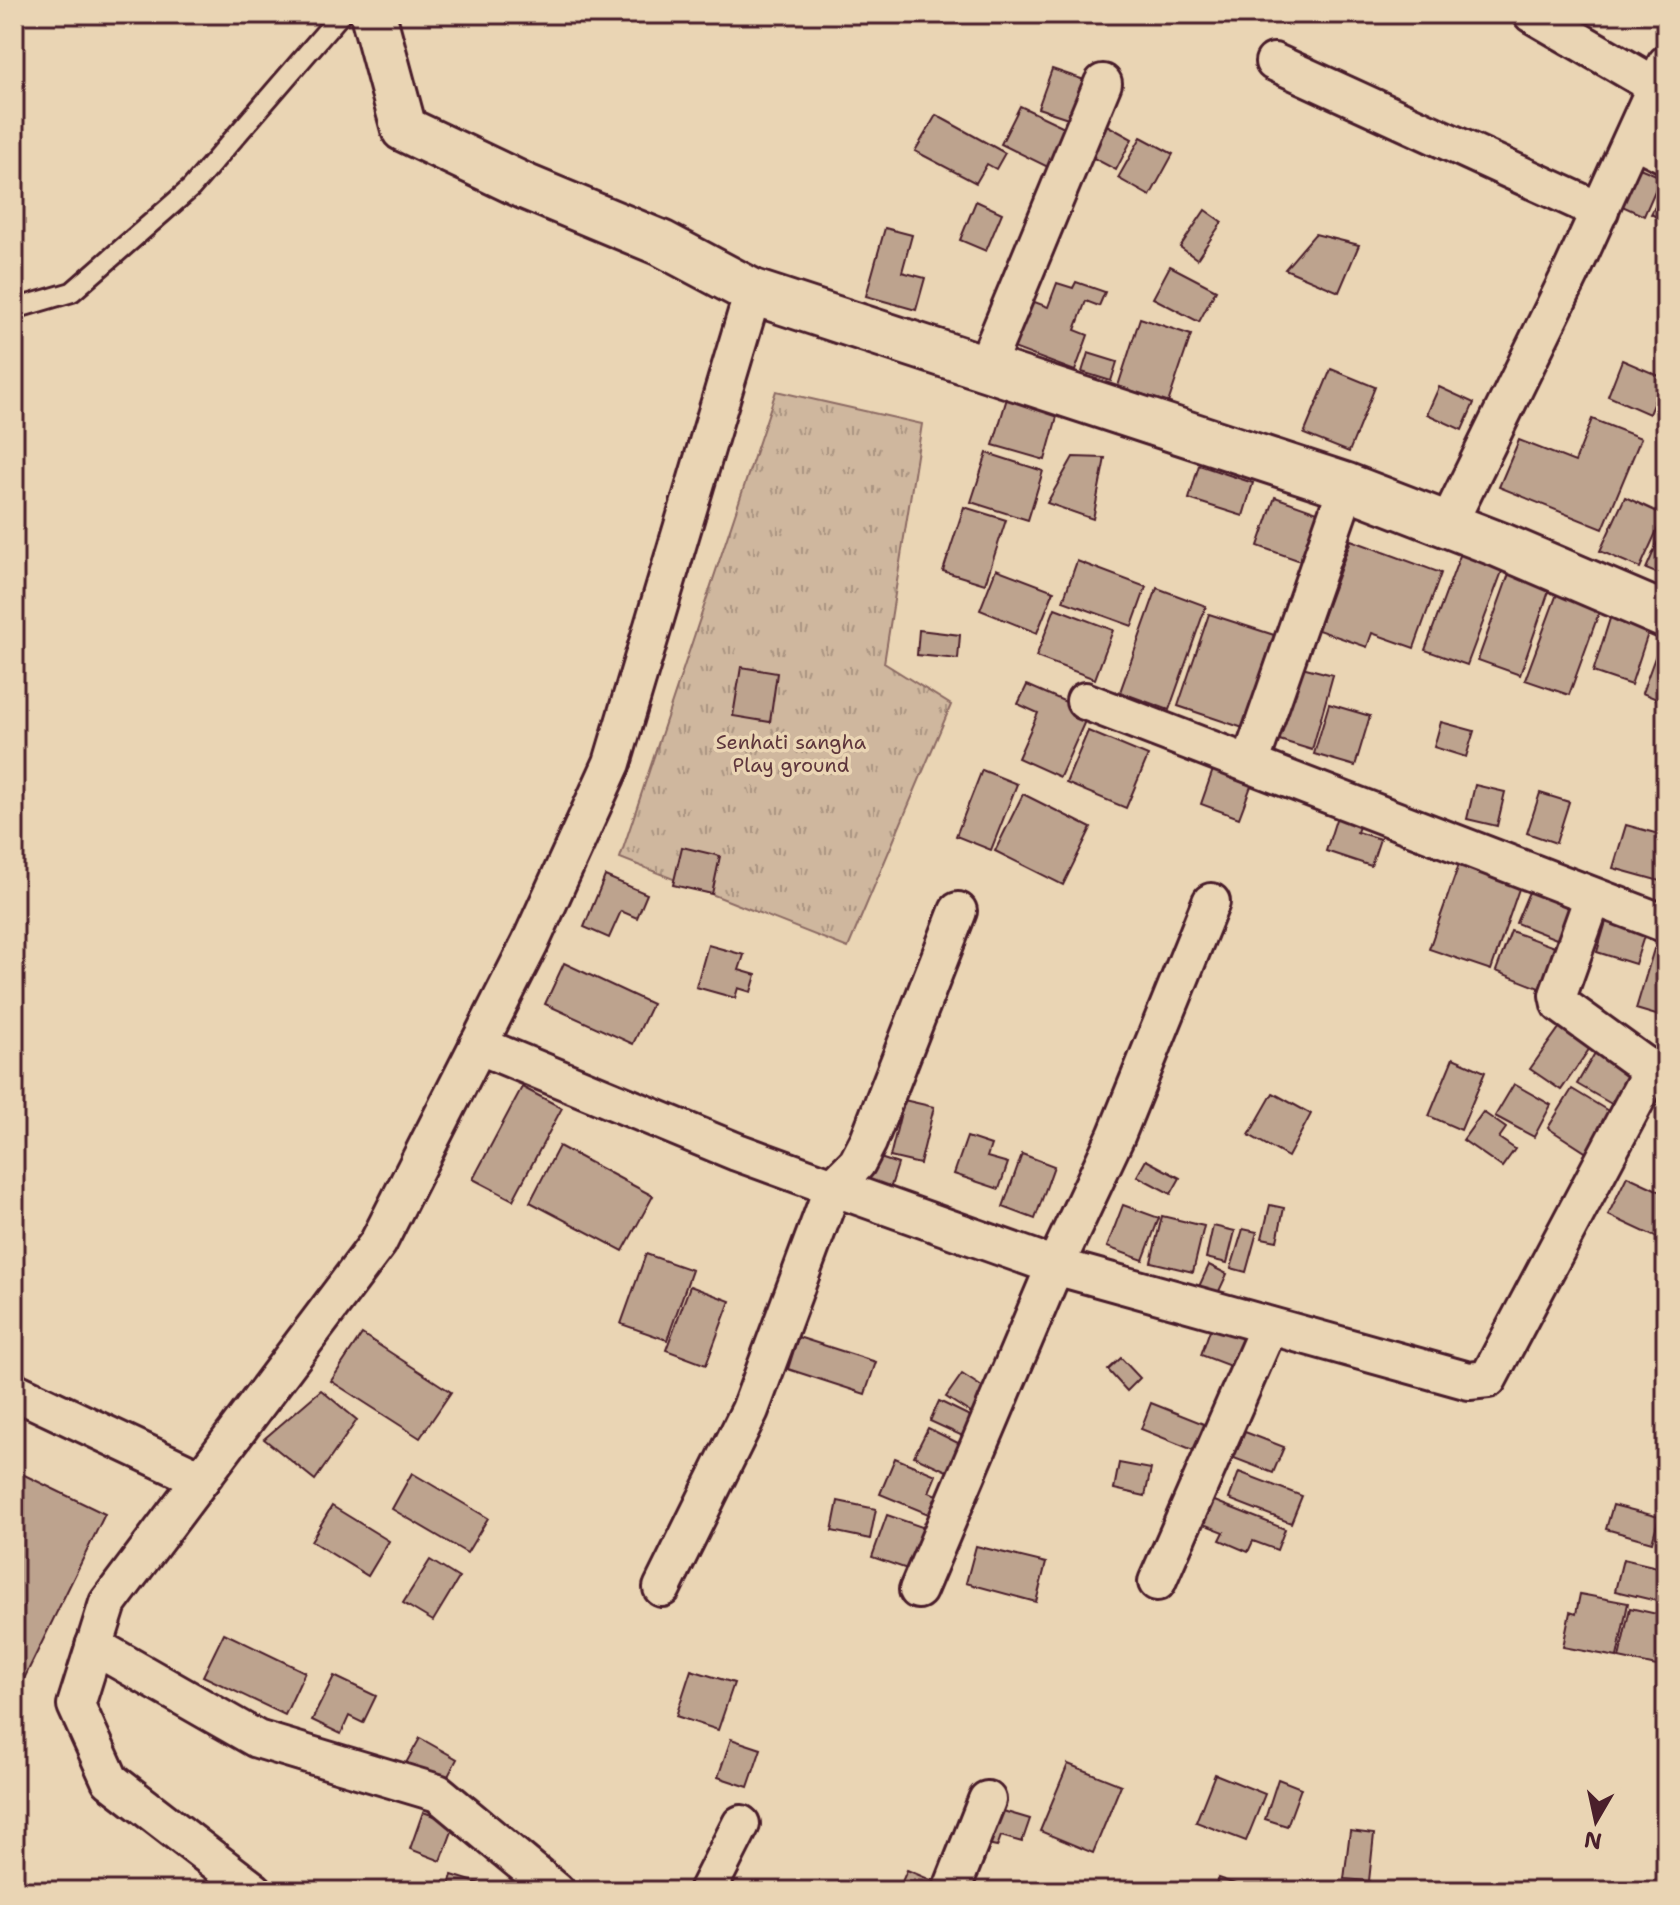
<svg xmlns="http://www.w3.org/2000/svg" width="1680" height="1905" font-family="'Shantell Sans',sans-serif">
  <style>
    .grass { fill: url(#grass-tufts); stroke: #8c6b64; stroke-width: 2 }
    .building { fill: #bda38e; stroke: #4a1f2b; stroke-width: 2 }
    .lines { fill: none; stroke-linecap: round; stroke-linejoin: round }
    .lane-casing { stroke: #4a1f2b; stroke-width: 24 }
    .street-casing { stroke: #4a1f2b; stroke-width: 42 }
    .secondary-casing { stroke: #4a1f2b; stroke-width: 50 }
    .lane { stroke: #ead5b4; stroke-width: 18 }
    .street { stroke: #ead5b4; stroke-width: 36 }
    .secondary { stroke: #ead5b4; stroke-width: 44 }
    .labels { text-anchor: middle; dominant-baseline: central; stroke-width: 7; stroke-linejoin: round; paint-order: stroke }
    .park-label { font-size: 20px; fill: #5e363c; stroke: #ead5b4 }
  </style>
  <defs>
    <pattern id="grass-tufts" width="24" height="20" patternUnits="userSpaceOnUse" patternTransform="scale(2)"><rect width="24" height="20" fill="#cfb79e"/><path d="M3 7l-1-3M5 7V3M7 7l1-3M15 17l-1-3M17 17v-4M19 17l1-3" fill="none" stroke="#aa9481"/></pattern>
  </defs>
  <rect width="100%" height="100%" fill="#ead5b4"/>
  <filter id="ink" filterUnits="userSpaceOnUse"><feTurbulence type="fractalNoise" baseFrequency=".0125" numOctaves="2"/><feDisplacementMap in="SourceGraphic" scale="16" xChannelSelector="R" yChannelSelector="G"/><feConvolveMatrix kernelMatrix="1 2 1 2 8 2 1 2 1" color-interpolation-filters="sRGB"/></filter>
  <g filter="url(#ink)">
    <path class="grass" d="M776,391L922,424L884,663L951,705L848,948L620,858Z"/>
    <g class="building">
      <path d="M1052,69L1093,83L1080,122L1038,108Z"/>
      <path d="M1020,106L1077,133L1058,172L1001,144Z"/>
      <path d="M936,115L1005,153L996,169L987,164L976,183L915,151Z"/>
      <path d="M1103,123L1132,139L1116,170L1086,154Z"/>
      <path d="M1141,137L1173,154L1150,196L1118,178Z"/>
      <path d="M1635,166L1661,177L1644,216L1620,205Z"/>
      <path d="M1666,185V222L1651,214Z"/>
      <path d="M976,201L1002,213L986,251L960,240Z"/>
      <path d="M1205,210L1222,222L1197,259L1180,247Z"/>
      <path d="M885,228L912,235L902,272L925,278L916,310L866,296Z"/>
      <path d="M1315,234L1359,245L1339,292L1285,269Z"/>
      <path d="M1170,266L1216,290L1199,322L1153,298Z"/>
      <path d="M1076,282L1105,292L1099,306L1086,301L1075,330L1088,335L1075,371L1003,344L1021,297L1048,307L1057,283L1073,288Z"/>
      <path d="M1140,318L1191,335L1168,403L1118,386Z"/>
      <path d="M1088,353L1117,362L1111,381L1082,372Z"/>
      <path d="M1622,360L1664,378L1649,414L1608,396Z"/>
      <path d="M1331,369L1375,387L1349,452L1304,434Z"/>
      <path d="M1439,387L1474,403L1462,430L1427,414Z"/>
      <path d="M1007,398L1058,413L1045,460L993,445Z"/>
      <path d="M1592,419L1641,438L1603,529L1499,487L1519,440L1575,462Z"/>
      <path d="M987,453L1043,471L1028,520L971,502Z"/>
      <path d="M1073,457L1105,458L1093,519L1047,503Z"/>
      <path d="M1199,465L1253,483L1243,516L1189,499Z"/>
      <path d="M1275,497L1326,515L1309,564L1258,546Z"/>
      <path d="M1625,497L1664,515L1640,568L1600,551Z"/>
      <path d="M964,507L1006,520L985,584L943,571Z"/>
      <path d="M1666,523V577L1646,569Z"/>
      <path d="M1351,540L1441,573L1414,648L1372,633L1367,647L1318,630Z"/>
      <path d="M1462,550L1504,566L1467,665L1425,650Z"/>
      <path d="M1077,561L1146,587L1132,626L1063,601Z"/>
      <path d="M996,569L1054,591L1037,633L980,610Z"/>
      <path d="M1510,571L1551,585L1520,675L1478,660Z"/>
      <path d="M1157,588L1206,606L1169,710L1120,692Z"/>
      <path d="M1558,591L1601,607L1569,695L1525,680Z"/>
      <path d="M1055,608L1113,630L1095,679L1036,657Z"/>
      <path d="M1613,609L1652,621L1631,685L1593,672Z"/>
      <path d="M1209,614L1274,635L1243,728L1178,706Z"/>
      <path d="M1666,627V682L1659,700L1642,693Z"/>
      <path d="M919,630L960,635L958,659L917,655Z"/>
      <path d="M1294,665L1333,675L1312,750L1273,738Z"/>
      <path d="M741,667L777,673L770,722L733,716Z"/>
      <path d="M1027,685L1089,712L1060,777L1018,758L1038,713L1018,704Z"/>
      <path d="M1329,704L1370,716L1355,766L1314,754Z"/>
      <path d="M1441,722L1474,731L1466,757L1434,747Z"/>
      <path d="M1088,731L1148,756L1126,808L1066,783Z"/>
      <path d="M1666,741V767L1658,765Z"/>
      <path d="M1215,764L1254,778L1239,818L1201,804Z"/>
      <path d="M982,770L1017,784L991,850L956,836Z"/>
      <path d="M1475,785L1505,792L1497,826L1467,819Z"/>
      <path d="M1540,793L1569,802L1556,843L1527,833Z"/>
      <path d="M1023,794L1091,828L1063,885L995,851Z"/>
      <path d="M1338,813L1361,821L1357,832L1380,839L1371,866L1326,851Z"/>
      <path d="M1626,825L1666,836V858L1660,881L1613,868Z"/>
      <path d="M682,847L720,856L712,894L673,885Z"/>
      <path d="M1462,856L1523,877L1491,970L1429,949Z"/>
      <path d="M605,876L647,894L637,918L621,911L609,938L584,927Z"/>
      <path d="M1531,887L1583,908L1569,944L1516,923Z"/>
      <path d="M1608,915L1647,927L1635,964L1597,952Z"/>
      <path d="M1511,931L1565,951L1549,992L1496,971Z"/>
      <path d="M708,945L744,955L739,970L756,975L751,992L738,988L735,998L696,987Z"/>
      <path d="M1654,949L1666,952V1018L1636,1009Z"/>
      <path d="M564,963L652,1004L633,1044L545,1004Z"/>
      <path d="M1562,1024L1592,1045L1561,1090L1530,1069Z"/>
      <path d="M1599,1046L1637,1068L1615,1106L1577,1084Z"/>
      <path d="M1453,1058L1485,1072L1461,1130L1429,1116Z"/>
      <path d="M1514,1084L1551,1105L1534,1137L1495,1116Z"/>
      <path d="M522,1087L562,1108L513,1200L473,1179Z"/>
      <path d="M1572,1089L1615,1115L1590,1155L1548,1128Z"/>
      <path d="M1273,1093L1311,1114L1288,1157L1249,1135Z"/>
      <path d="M904,1100L934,1107L920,1164L890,1157Z"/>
      <path d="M1483,1112L1506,1128L1499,1138L1515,1149L1502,1167L1463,1140Z"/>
      <path d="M967,1137L991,1145L987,1157L1008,1163L999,1189L954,1174Z"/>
      <path d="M559,1146L653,1196L623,1251L530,1202Z"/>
      <path d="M1022,1154L1054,1166L1035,1219L1003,1207Z"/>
      <path d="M871,1155L898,1164L886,1202L859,1194Z"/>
      <path d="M1146,1160L1180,1178L1171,1194L1137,1176Z"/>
      <path d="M1627,1176L1666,1194V1242L1608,1215Z"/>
      <path d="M1123,1205L1159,1218L1143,1260L1107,1247Z"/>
      <path d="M1270,1205L1284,1208L1277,1241L1262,1238Z"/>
      <path d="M1162,1216L1204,1226L1193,1272L1151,1262Z"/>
      <path d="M1213,1226L1235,1231L1227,1263L1206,1258Z"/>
      <path d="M1243,1229L1257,1232L1246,1272L1231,1268Z"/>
      <path d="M646,1254L692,1270L667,1340L621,1324Z"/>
      <path d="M1209,1265L1227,1274L1213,1304L1195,1295Z"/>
      <path d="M690,1286L730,1301L706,1365L666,1350Z"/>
      <path d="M1215,1316L1252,1329L1238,1369L1201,1355Z"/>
      <path d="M362,1334L451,1392L420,1438L331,1381Z"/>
      <path d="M798,1337L876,1362L865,1394L788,1369Z"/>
      <path d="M1121,1358L1140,1378L1127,1391L1108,1370Z"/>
      <path d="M962,1374L993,1394L977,1417L946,1397Z"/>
      <path d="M321,1390L357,1420L315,1480L264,1439Z"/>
      <path d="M939,1401L978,1420L969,1439L930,1421Z"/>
      <path d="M1151,1403L1214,1428L1203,1454L1141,1429Z"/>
      <path d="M928,1428L966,1447L953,1474L914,1456Z"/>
      <path d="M1245,1432L1284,1447L1273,1473L1234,1458Z"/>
      <path d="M895,1458L936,1475L929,1492L946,1499L938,1518L880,1494Z"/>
      <path d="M1119,1463L1151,1469L1145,1496L1114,1489Z"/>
      <path d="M14,1470L105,1514L19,1689L14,1686Z"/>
      <path d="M1239,1472L1302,1496L1291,1523L1229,1499Z"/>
      <path d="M412,1473L488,1518L467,1553L392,1509Z"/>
      <path d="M1212,1500L1285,1529L1277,1550L1253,1541L1248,1552L1220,1540L1224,1532L1203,1524Z"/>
      <path d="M838,1501L876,1509L870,1539L832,1531Z"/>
      <path d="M1613,1505L1659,1517L1652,1542L1606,1529Z"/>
      <path d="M332,1506L389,1541L368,1576L311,1541Z"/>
      <path d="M887,1515L931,1530L916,1572L872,1557Z"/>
      <path d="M976,1546L1046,1563L1036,1602L966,1583Z"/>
      <path d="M1623,1559L1666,1569L1665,1603L1615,1591Z"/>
      <path d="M430,1560L459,1578L433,1621L403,1603Z"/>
      <path d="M1580,1594L1628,1603L1617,1657L1563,1647L1570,1612L1576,1614Z"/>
      <path d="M1630,1608L1666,1616V1668L1619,1658Z"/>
      <path d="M224,1633L305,1672L285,1715L203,1676Z"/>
      <path d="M691,1670L734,1683L718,1730L676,1716Z"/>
      <path d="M334,1676L376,1696L363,1723L349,1716L341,1734L312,1720Z"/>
      <path d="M420,1738L457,1759L444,1784L406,1763Z"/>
      <path d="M731,1739L761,1749L748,1787L718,1777Z"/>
      <path d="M1068,1764L1121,1785L1093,1853L1040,1831Z"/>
      <path d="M1215,1774L1265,1794L1246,1841L1196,1822Z"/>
      <path d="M1278,1779L1301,1788L1287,1826L1265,1819Z"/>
      <path d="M993,1808L1030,1819L1022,1842L1001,1836L997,1847L982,1844Z"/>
      <path d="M423,1812L455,1823L441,1861L410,1849Z"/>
      <path d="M1350,1831L1374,1834L1369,1881L1344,1879Z"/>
      <path d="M907,1870L945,1886L942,1891H898Z"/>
      <path d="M452,1875L487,1886L486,1891H447Z"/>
      <path d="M1218,1878L1255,1891H1214Z"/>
      <path d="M1376,1884L1396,1891H1374Z"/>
    </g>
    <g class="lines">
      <g class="lane-casing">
        <path id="lane" d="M14,309L72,292L191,188L341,14"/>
      </g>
      <g class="street-casing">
        <g id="street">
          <path d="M1532,14L1656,86"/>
          <path d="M1274,62L1600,211"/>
          <path d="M1634,139L1666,155"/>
          <path d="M985,368L1103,83"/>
          <path d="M1447,526L1571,273L1666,64"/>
          <path d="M1085,701L1666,924"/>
          <path d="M1250,764L1347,486"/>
          <path d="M478,1045L737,1152L833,1187L857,1163L868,1142L958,911"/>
          <path d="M14,1391L201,1479"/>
          <path d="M1157,1582L1269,1326"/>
          <path d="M662,1588L750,1410L833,1187L1055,1266L1116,1136L1211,902"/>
          <path d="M918,1590L1055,1266L1469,1381L1488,1379L1647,1079L1643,1064L1560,1004L1558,995L1593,897"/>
          <path d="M94,1646L257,1739L438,1793L556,1891"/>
          <path d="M254,1891L110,1780L76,1705L108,1603L378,1243L530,943L612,763L753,292"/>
          <path d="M707,1891L741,1824"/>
          <path d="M951,1891L987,1800"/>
        </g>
      </g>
      <g class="secondary-casing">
        <path id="secondary" d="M373,14L404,129L526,187L661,243L753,292L1347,486L1500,545L1666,616"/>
      </g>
      <use href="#lane" class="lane"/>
      <use href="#street" class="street"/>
      <use href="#secondary" class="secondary"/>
    </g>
  </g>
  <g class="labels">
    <g class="park-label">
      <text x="791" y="742">Senhati sangha<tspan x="791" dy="23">Play ground</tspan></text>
    </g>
  </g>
  <rect width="1680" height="1905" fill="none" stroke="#ead5b4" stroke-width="48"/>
  <rect x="24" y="24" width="1632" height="1857" fill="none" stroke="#4a1f2b" stroke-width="3" filter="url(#ink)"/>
  <g transform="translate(1596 1821) rotate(189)" stroke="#ead5b4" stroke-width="6" paint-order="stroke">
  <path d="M0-6L14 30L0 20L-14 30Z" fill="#4a1f2b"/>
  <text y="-12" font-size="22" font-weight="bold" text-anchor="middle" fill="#4a1f2b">N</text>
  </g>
</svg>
